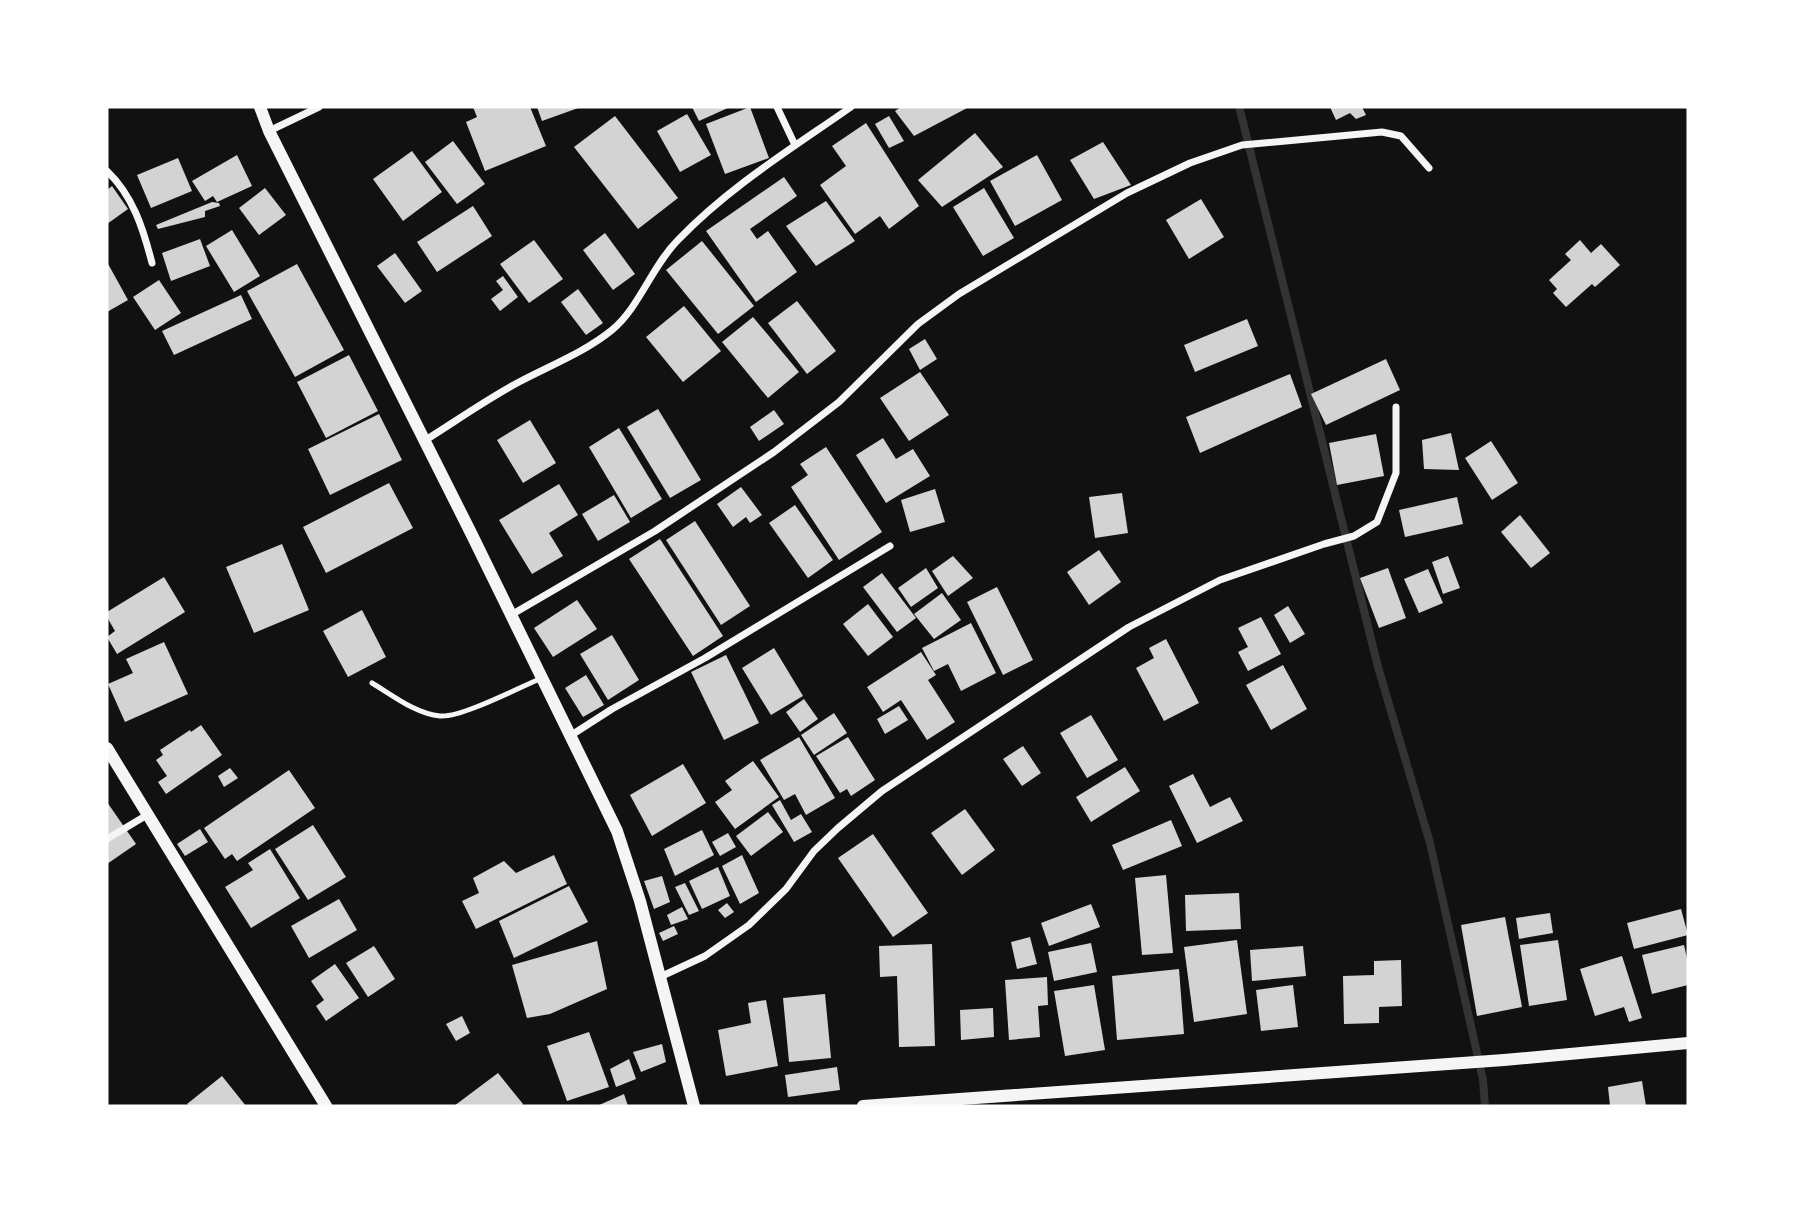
<svg xmlns="http://www.w3.org/2000/svg" width="1795" height="1213" font-family="'Playfair Display',serif">
  <style>
    .lines { fill: none; stroke-linecap: round; stroke-linejoin: round }
    .stream { stroke: #333; stroke-width: 8 }
    .building { fill: #d3d3d3 }
    .service { stroke: #f5f5f5; stroke-width: 5 }
    .minor { stroke: #f5f5f5; stroke-width: 7 }
    .tertiary { stroke: #f5f5f5; stroke-width: 12 }
  </style>
  <rect width="100%" height="100%" fill="#111"/>
  <g class="lines">
    <path class="stream" d="M1240,110L1378,667L1430,843L1483,1080L1485,1106"/>
  </g>
  <g class="building">
    <path d="M473,107H530L546,146L485,171L466,122L477,117Z"/>
    <path d="M537,107H581L542,121Z"/>
    <path d="M692,107H730L699,121Z"/>
    <path d="M750,107L769,158L725,174L706,124Z"/>
    <path d="M901,107H969L914,136L895,111Z"/>
    <path d="M1330,107H1362L1366,115L1356,119L1350,113L1336,120Z"/>
    <path d="M687,114L711,155L680,172L657,131Z"/>
    <path d="M615,116L678,198L638,229L574,147Z"/>
    <path d="M889,116L904,141L889,148L875,124Z"/>
    <path d="M866,123L919,206L889,229L880,216L855,234L820,185L846,166L832,146Z"/>
    <path d="M975,133L1003,167L942,207L918,180Z"/>
    <path d="M453,141L485,184L457,204L425,162Z"/>
    <path d="M1103,142L1131,185L1094,199L1070,160Z"/>
    <path d="M412,151L442,192L403,221L373,179Z"/>
    <path d="M237,155L252,186L217,202L213,196L205,201L192,181Z"/>
    <path d="M1037,155L1062,200L1015,226L990,181Z"/>
    <path d="M178,158L192,191L151,208L137,175Z"/>
    <path d="M784,177L797,196L750,229L757,239L768,231L797,272L756,302L706,231Z"/>
    <path d="M112,186L128,209L107,224V190Z"/>
    <path d="M265,188L286,215L259,235L239,208Z"/>
    <path d="M984,188L1014,238L983,256L953,207Z"/>
    <path d="M1201,199L1224,237L1189,259L1166,220Z"/>
    <path d="M826,201L855,241L816,266L786,226Z"/>
    <path d="M212,202L219,203L220,206L205,211V217L158,229L156,225Z"/>
    <path d="M473,206L492,236L437,272L417,242Z"/>
    <path d="M232,230L260,276L234,292L206,246Z"/>
    <path d="M605,233L635,274L613,290L583,250Z"/>
    <path d="M200,239L210,266L171,281L162,253Z"/>
    <path d="M534,240L563,279L529,303L500,264Z"/>
    <path d="M1580,240L1591,253L1601,244L1620,265L1595,287L1592,284L1566,307L1553,293L1557,289L1549,280L1571,260L1565,254Z"/>
    <path d="M702,241L754,306L718,334L666,270Z"/>
    <path d="M395,253L422,291L405,303L377,266Z"/>
    <path d="M107,262L128,300L107,312Z"/>
    <path d="M297,264L344,350L295,377L247,291Z"/>
    <path d="M503,276L518,297L500,311L491,299L503,290L496,281Z"/>
    <path d="M159,280L181,313L155,330L133,297Z"/>
    <path d="M578,289L603,323L586,335L561,302Z"/>
    <path d="M241,295L252,319L174,355L162,331Z"/>
    <path d="M797,301L836,351L807,374L768,323Z"/>
    <path d="M684,306L721,351L683,382L646,337Z"/>
    <path d="M753,317L799,372L768,398L722,342Z"/>
    <path d="M1247,319L1258,346L1195,372L1184,345Z"/>
    <path d="M925,339L937,359L920,370L909,349Z"/>
    <path d="M349,355L378,411L326,438L297,382Z"/>
    <path d="M1386,359L1400,390L1326,425L1311,394Z"/>
    <path d="M920,372L949,415L909,441L880,398Z"/>
    <path d="M1290,374L1302,407L1200,453L1186,417Z"/>
    <path d="M658,409L701,480L670,498L627,427Z"/>
    <path d="M774,410L784,424L759,441L750,427Z"/>
    <path d="M379,414L402,460L330,495L308,449Z"/>
    <path d="M530,420L556,463L523,483L497,440Z"/>
    <path d="M619,428L662,499L631,518L589,447Z"/>
    <path d="M1451,433L1459,470L1424,469L1422,440Z"/>
    <path d="M1376,434L1384,476L1337,485L1329,443Z"/>
    <path d="M883,438L896,459L913,449L930,476L886,503L856,455Z"/>
    <path d="M1491,441L1518,483L1492,500L1465,458Z"/>
    <path d="M826,447L882,532L839,560L791,487L808,475L800,464Z"/>
    <path d="M389,483L413,528L326,573L303,527Z"/>
    <path d="M559,484L578,515L549,533L563,556L532,574L499,520Z"/>
    <path d="M741,487L762,515L750,523L746,517L733,527L717,504Z"/>
    <path d="M935,489L945,522L910,532L901,500Z"/>
    <path d="M1122,493L1128,533L1095,538L1089,497Z"/>
    <path d="M614,495L630,522L598,541L582,514Z"/>
    <path d="M1457,497L1463,524L1405,537L1399,510Z"/>
    <path d="M795,505L833,560L808,578L769,523Z"/>
    <path d="M1520,515L1550,553L1531,568L1501,532Z"/>
    <path d="M695,521L750,606L721,625L666,540Z"/>
    <path d="M660,539L723,636L693,656L629,559Z"/>
    <path d="M282,544L309,610L254,633L226,567Z"/>
    <path d="M1099,550L1121,582L1089,605L1067,572Z"/>
    <path d="M953,556L973,578L948,596L932,571Z"/>
    <path d="M1448,556L1460,588L1443,594L1432,562Z"/>
    <path d="M926,568L938,588L911,607L898,588Z"/>
    <path d="M1388,568L1406,618L1379,628L1360,578Z"/>
    <path d="M1428,569L1443,603L1419,613L1404,579Z"/>
    <path d="M882,573L916,618L897,632L863,587Z"/>
    <path d="M164,577L185,612L117,654L107,637L115,631L107,617V612Z"/>
    <path d="M997,587L1033,660L1003,675L967,602Z"/>
    <path d="M942,593L961,620L934,639L914,614Z"/>
    <path d="M577,600L597,629L553,657L534,628Z"/>
    <path d="M868,604L893,637L868,656L843,624Z"/>
    <path d="M1288,606L1305,634L1290,643L1274,615Z"/>
    <path d="M362,610L386,657L348,677L323,631Z"/>
    <path d="M1261,617L1281,654L1248,671L1238,652L1248,647L1238,628Z"/>
    <path d="M971,623L996,673L961,691L948,664L934,671L922,648Z"/>
    <path d="M612,635L639,680L608,700L580,654Z"/>
    <path d="M1166,639L1199,703L1164,721L1136,668L1154,658L1149,648Z"/>
    <path d="M164,642L188,694L125,722L108,684L133,673L126,659Z"/>
    <path d="M774,648L803,696L771,715L742,668Z"/>
    <path d="M921,652L936,675L928,680L955,722L927,740L901,700L883,712L867,687Z"/>
    <path d="M726,655L759,723L724,740L691,672Z"/>
    <path d="M1283,665L1307,709L1271,730L1246,685Z"/>
    <path d="M586,675L604,705L583,717L565,688Z"/>
    <path d="M804,699L818,719L800,732L786,712Z"/>
    <path d="M899,706L908,720L885,734L877,719Z"/>
    <path d="M834,713L847,733L814,755L801,735Z"/>
    <path d="M1091,715L1118,760L1087,778L1060,733Z"/>
    <path d="M201,725L222,755L166,794L158,782L167,776L156,760L163,755L160,750L190,730L191,732Z"/>
    <path d="M799,737L835,798L806,815L795,794L784,800L760,760Z"/>
    <path d="M848,737L875,780L851,796L847,789L840,793L816,756Z"/>
    <path d="M1023,746L1041,773L1022,786L1003,759Z"/>
    <path d="M753,761L779,797L735,829L715,802L732,790L725,781Z"/>
    <path d="M683,764L706,803L652,836L630,795Z"/>
    <path d="M1125,767L1140,791L1091,822L1076,797Z"/>
    <path d="M230,768L238,778L224,787L218,776Z"/>
    <path d="M289,770L315,808L237,861L232,854L225,859L204,828Z"/>
    <path d="M1193,774L1210,807L1230,797L1243,821L1197,843L1169,786Z"/>
    <path d="M780,800L791,820L801,814L812,832L794,842L772,805Z"/>
    <path d="M107,802L136,844L107,864Z"/>
    <path d="M965,809L995,850L962,875L931,833Z"/>
    <path d="M768,812L783,832L751,856L736,836Z"/>
    <path d="M1171,820L1182,846L1123,870L1112,845Z"/>
    <path d="M313,825L346,877L308,900L275,849Z"/>
    <path d="M200,829L208,842L185,856L177,844Z"/>
    <path d="M702,830L714,855L675,876L664,849Z"/>
    <path d="M728,833L736,847L720,856L712,842Z"/>
    <path d="M873,834L928,913L893,937L838,858Z"/>
    <path d="M270,849L300,898L251,928L225,887L253,870L248,863Z"/>
    <path d="M554,855L567,884L476,929L462,901L479,893L473,878L504,861L516,873Z"/>
    <path d="M742,855L759,893L740,904L722,866Z"/>
    <path d="M718,867L730,896L702,909L689,881Z"/>
    <path d="M1166,875L1173,953L1142,955L1135,878Z"/>
    <path d="M662,876L670,902L654,909L644,881Z"/>
    <path d="M685,883L699,911L689,915L675,887Z"/>
    <path d="M569,886L588,922L514,958L499,921Z"/>
    <path d="M1239,893L1241,929L1186,931L1185,895Z"/>
    <path d="M339,899L357,930L309,958L291,926Z"/>
    <path d="M727,903L734,912L725,918L718,910Z"/>
    <path d="M1091,904L1100,927L1049,946L1041,923Z"/>
    <path d="M682,907L688,919L671,925L667,915Z"/>
    <path d="M1681,909L1688,935L1634,949L1627,923Z"/>
    <path d="M1550,913L1553,933L1519,939L1516,918Z"/>
    <path d="M1505,917L1522,1007L1477,1016L1461,925Z"/>
    <path d="M674,926L678,934L663,941L659,933Z"/>
    <path d="M1030,937L1037,964L1017,969L1011,942Z"/>
    <path d="M1237,940L1247,1014L1194,1022L1184,947Z"/>
    <path d="M1558,940L1567,1000L1529,1006L1520,945Z"/>
    <path d="M597,941L607,989L550,1014L527,1018L512,965Z"/>
    <path d="M1091,943L1097,972L1054,981L1048,952Z"/>
    <path d="M932,944L935,1046L899,1047L897,976L880,977L879,946Z"/>
    <path d="M1684,945L1688,963V985L1652,994L1642,955Z"/>
    <path d="M374,946L395,979L368,997L346,963Z"/>
    <path d="M1303,946L1306,976L1252,981L1250,950Z"/>
    <path d="M1622,956L1642,1018L1629,1022L1624,1007L1595,1016L1580,969Z"/>
    <path d="M1401,960L1402,1006L1379,1007V1023L1344,1024L1343,976L1374,975V961Z"/>
    <path d="M335,964L359,998L326,1021L316,1006L324,1000L311,981Z"/>
    <path d="M1179,969L1184,1034L1117,1040L1112,976Z"/>
    <path d="M1047,977L1048,1005L1038,1006L1040,1037L1009,1040L1005,980Z"/>
    <path d="M1094,985L1105,1050L1065,1056L1054,991Z"/>
    <path d="M1293,985L1298,1027L1261,1031L1256,990Z"/>
    <path d="M825,994L831,1058L789,1062L783,998Z"/>
    <path d="M766,1000L778,1066L726,1076L718,1030L751,1023L748,1003Z"/>
    <path d="M993,1008L994,1037L961,1040L960,1010Z"/>
    <path d="M462,1016L470,1033L456,1041L446,1024Z"/>
    <path d="M589,1032L609,1087L567,1101L547,1046Z"/>
    <path d="M662,1044L666,1062L641,1072L633,1052Z"/>
    <path d="M629,1059L636,1079L616,1087L610,1069Z"/>
    <path d="M837,1067L840,1090L788,1097L785,1075Z"/>
    <path d="M498,1073L523,1104L521,1106H454Z"/>
    <path d="M222,1076L246,1106H189L187,1104Z"/>
    <path d="M1642,1081L1646,1106H1610L1608,1087Z"/>
    <path d="M624,1094L628,1106H597Z"/>
  </g>
  <g class="lines">
    <path class="service" d="M372,683C392,695 416,714 440,716C461,718 520,687 542,678"/>
    <g class="minor">
      <path d="M777,107L795,145"/>
      <path d="M269,131L319,107"/>
      <path d="M107,171C133,196 143,228 152,263"/>
      <path d="M424,441C456,421 487,399 519,382C551,365 585,352 612,330C639,308 652,266 678,240C729,187 791,149 851,107"/>
      <path d="M511,615L655,531L774,452L839,402L918,324L959,294L1127,193L1190,163L1242,145L1382,132L1401,136L1429,168"/>
      <path d="M570,736L612,709L705,658L890,546"/>
      <path d="M107,839L147,815"/>
      <path d="M660,977L705,956L749,925L786,889L814,851L838,828L882,791L1129,627L1220,580L1324,544L1354,536L1377,522L1396,473V407"/>
    </g>
    <g class="tertiary">
      <path d="M260,107L269,131L471,533L617,831L640,901L694,1106"/>
      <path d="M107,748L326,1106"/>
      <path d="M863,1106L1504,1060L1688,1043"/>
    </g>
  </g>
  <rect width="1795" height="1213" fill="none" stroke="#ffffff" stroke-width="217"/>
</svg>
